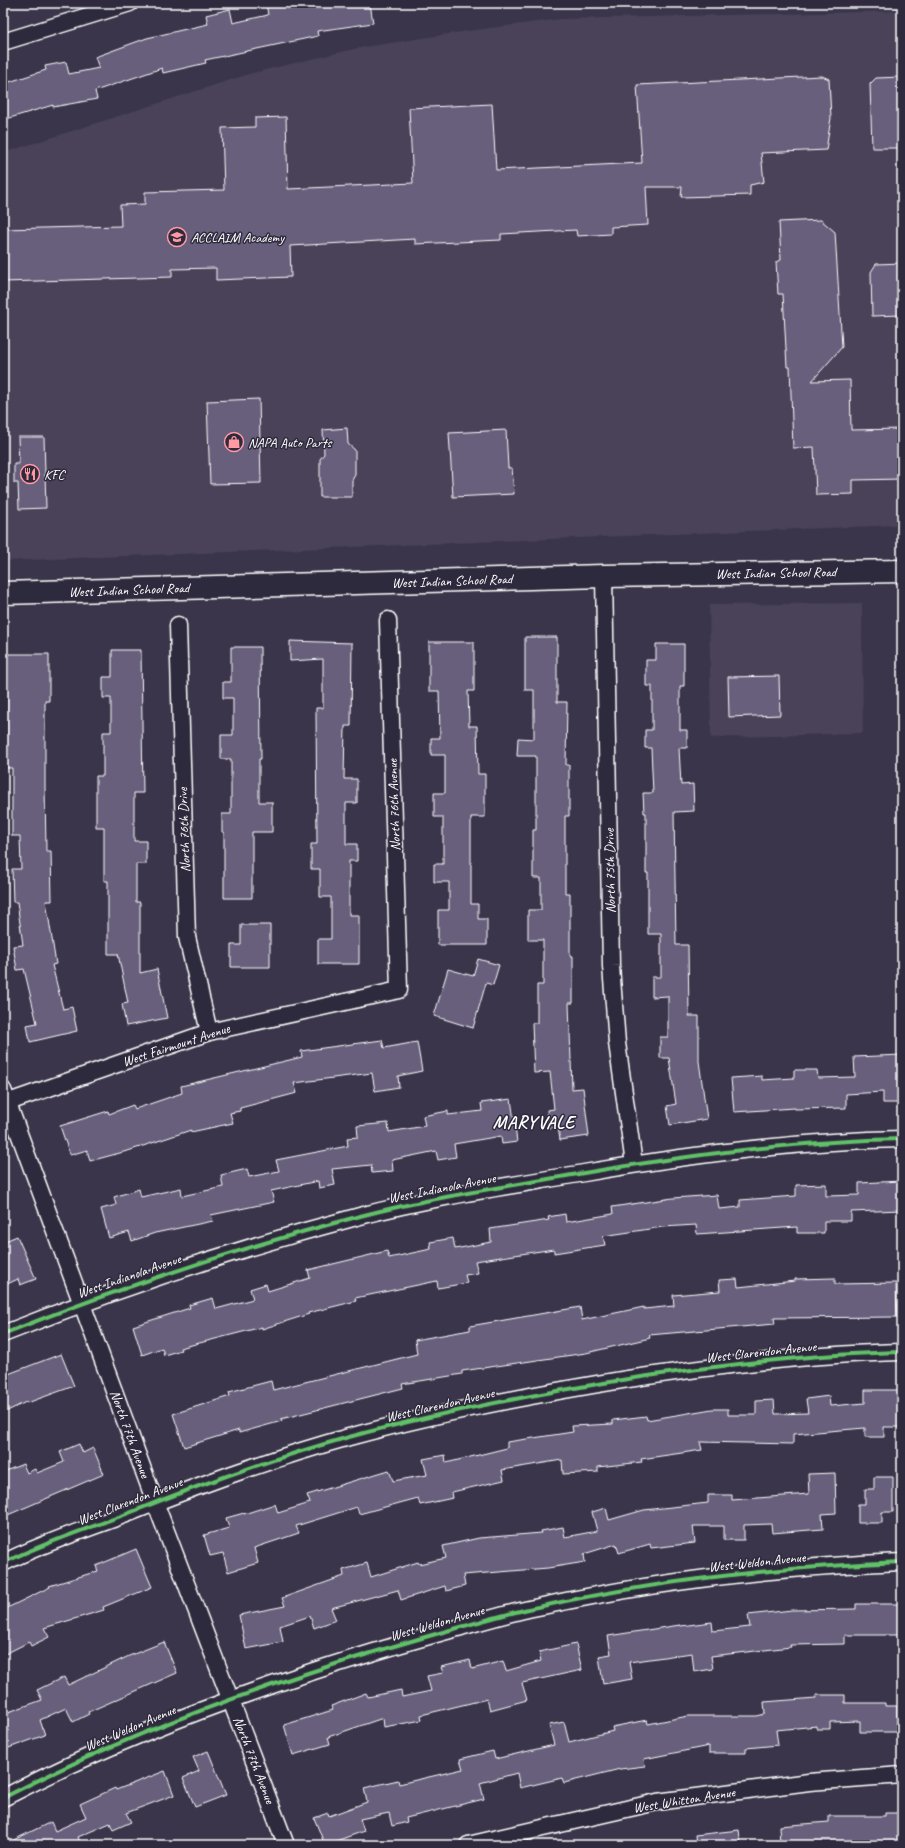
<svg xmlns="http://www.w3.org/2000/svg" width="905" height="1848" font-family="Caveat,sans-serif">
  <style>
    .built { fill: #484259 }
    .building { fill: #685f7d; stroke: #fff }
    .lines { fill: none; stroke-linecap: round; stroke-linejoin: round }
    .street-casing { stroke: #fff; stroke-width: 19 }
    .secondary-casing { stroke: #fff; stroke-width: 25 }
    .street { stroke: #2f2a3d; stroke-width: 16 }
    .secondary { stroke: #2f2a3d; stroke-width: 22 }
    .cycleway-casing { stroke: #2f2a3d; stroke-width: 6 }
    .cycleway { stroke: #61c268; stroke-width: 4 }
    .labels { text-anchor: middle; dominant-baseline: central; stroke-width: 3; stroke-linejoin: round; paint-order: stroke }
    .poi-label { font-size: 14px; fill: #fff; stroke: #2f2a3d; text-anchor: start }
    .street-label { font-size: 14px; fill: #fff; stroke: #2f2a3d }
    .district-label { font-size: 18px; font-weight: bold; letter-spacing: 1px; fill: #fff; stroke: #2f2a3d }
  </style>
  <rect width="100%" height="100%" fill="#3a354a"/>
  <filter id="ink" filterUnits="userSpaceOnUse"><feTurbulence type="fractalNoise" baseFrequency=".025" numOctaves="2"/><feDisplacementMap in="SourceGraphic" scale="8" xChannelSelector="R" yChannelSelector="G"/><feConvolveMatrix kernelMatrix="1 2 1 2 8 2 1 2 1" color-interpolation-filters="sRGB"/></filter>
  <g filter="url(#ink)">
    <g class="built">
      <path d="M902,11V525L3,561V153L252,73L358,48L467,31L560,19Z"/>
      <path d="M862,603L863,733L711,738L709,605Z"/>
    </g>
    <g class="building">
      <path d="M266,3H370L373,23L317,31L318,36L205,60L206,63L163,73L162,68L95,91L97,99L53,107V105L3,120V84L46,70L45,66L66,62L69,74L99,68L95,57L147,38L208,24L206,15L230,9L233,23L268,15Z"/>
      <path d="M822,76L829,79L831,118L826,150L761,153L764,182L750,185V195L681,197L682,187H646L648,225L611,227V234L577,236L576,230L501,234V240L415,244V239L290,246L291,277L216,280V268L172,269V277L3,282V229L121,226L120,205L145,204V192L224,190L222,128L255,127V118L286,117L288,189L413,183L409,108L492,104L496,170L642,163L637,85Z"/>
      <path d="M902,77V148H872L870,84L876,78Z"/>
      <path d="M821,220L835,232L842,347L812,381L850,380L851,430L902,429V479L853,480V494L816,495L814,447L793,448L790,367H787L783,294H778L776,262L781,260L779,222Z"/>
      <path d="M902,263V315L872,316L871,272L876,264Z"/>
      <path d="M259,399L261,483L210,484L207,401Z"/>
      <path d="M347,428L348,444L355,450V475L352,480V497H320V459L324,454L323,430Z"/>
      <path d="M506,430L508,468H512L514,494L453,497L449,433Z"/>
      <path d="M18,437H44L46,508L19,509L18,483H14V464H19Z"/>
      <path d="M525,637H557V702H567L566,765H569V816H565V893H570V956H573V1003H569L572,1089L583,1088L589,1136L560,1140L558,1127L549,1128L547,1110L554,1109L550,1072L534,1073L532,1023H537V985H543V940H528V910H541V878H533V830H536V756H517L518,738L534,739V690H525Z"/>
      <path d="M290,641L352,643L351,726H345L344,779H357V803H346V844H357V861H349V915H359V964H318V939H331V897H320V869H311V844H317L316,708H323V659L290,661Z"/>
      <path d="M429,642H474V691H468L469,726H477L478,774H485V817H471V904H478V919H487V945H438V910H449V882H434V864H443V817H434V793H445V755H431V738H440L439,691H429Z"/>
      <path d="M656,644H684V686H680V730H687V748H679L681,785L693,784L694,811L674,812L676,945H688L689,1016H699V1061L707,1119L670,1125L667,1106L676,1104L669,1058H660V1037H668V996L652,997V977H661V934H648V873H646V813H644L643,793H653L651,748H645V730H652V686H646V660H656Z"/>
      <path d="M231,647H260L261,759H259V802H272V832H252V898H224V832H222V814H231V759H221V735H233V698H223V682H231Z"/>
      <path d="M112,650H141L143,793H134V841H146V864H136V902H140V973L157,969L167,1018L126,1026L122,1004L128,1003L118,954H108V881H104V827H96V776H103V732H111V698H103V677H112Z"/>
      <path d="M6,654H49V701H45V786L46,851H51L52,901H46L56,964L52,965L63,1009L72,1007L77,1031L30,1042L27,1025L37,1023L24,969L17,970L13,946L23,945L17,902H13L12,869H21L20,836H12V768H6Z"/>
      <path d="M779,676L780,715L729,717L728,677Z"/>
      <path d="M241,925H270V967H231V945H241Z"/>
      <path d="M478,959L499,965L493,985L486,983L473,1028L434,1016L448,969L473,976Z"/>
      <path d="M382,1040L384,1048L417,1042L422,1071L398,1076L399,1087L375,1091L372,1073L294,1083L297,1093L240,1108V1111L230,1113L233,1123L191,1132V1130L131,1150L90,1161L87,1150L70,1155L60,1126L108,1111L109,1114L133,1105L135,1109L182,1093L181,1086L302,1057L301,1051Z"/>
      <path d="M902,1055V1103H883V1092L846,1094V1108L795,1109V1108L734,1112L731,1078L762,1076V1080L794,1078V1070H817L818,1078L855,1077L854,1057Z"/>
      <path d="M511,1099L517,1142L502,1144L501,1136L454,1144L456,1157L438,1160L436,1151L392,1160L393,1171L372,1173L371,1165L332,1169L335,1185L319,1188L318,1181L271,1191L274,1202L211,1215L213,1221L155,1233L132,1241L129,1232L109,1238L101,1209L116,1205L114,1197L139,1189L141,1197L181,1188L182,1196L223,1187L221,1175L247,1169L249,1177L279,1171L276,1160L348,1146L347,1138L358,1137L357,1126L388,1123L389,1132L425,1126L423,1116L448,1111V1115L482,1111L481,1103Z"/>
      <path d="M902,1181V1210L851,1212V1221H824V1233H797V1227L697,1234L696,1225L663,1227L603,1236L605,1245L554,1253V1249L475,1261L478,1273L465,1275L467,1283L438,1288L437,1281L355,1298L356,1301L308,1313L309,1314L262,1329V1327L180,1348L181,1350L164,1355L162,1348L142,1355L133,1326L190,1308L189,1305L213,1298L216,1309L253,1299L250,1289L266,1284L268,1291L310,1278L308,1270L387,1251L389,1258L431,1249L430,1242L453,1238L455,1249L491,1242L490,1229L549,1220L548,1217L565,1214L566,1222L613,1214L612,1207L673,1198L717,1195L719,1209L740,1207V1200L796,1196V1185L826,1184V1196L859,1195V1183Z"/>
      <path d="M17,1236L36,1279L20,1285L18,1279L3,1286V1242Z"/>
      <path d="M835,1278V1284L896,1283L897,1317L774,1318L775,1324L649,1335L650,1338L586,1353L462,1371V1374L402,1384L403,1388L281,1419L282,1421L239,1433V1430L184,1447L173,1414L230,1396L229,1392L271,1381L273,1390L417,1354L415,1340L470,1330V1326L580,1307L582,1320L644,1307V1309L674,1306L673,1295L720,1291L719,1280L737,1279L738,1287L795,1281V1279Z"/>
      <path d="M61,1354L74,1386L27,1403L26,1402L3,1413V1376Z"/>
      <path d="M865,1390H902V1427H884V1437H865V1428L793,1434V1444L700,1442L702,1450L641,1459L642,1462L598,1467V1472L563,1474L562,1460L502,1470L504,1480L452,1492L453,1498L420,1505L418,1498L359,1514L357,1507L296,1526L299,1533L254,1548L258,1563L228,1572L223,1553L210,1556L204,1535L229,1528L226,1518L244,1513V1514L275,1504L278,1513L310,1503L307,1495L389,1470L393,1481L427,1475L423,1459L445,1455L446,1463L507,1448V1442L573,1432L572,1426L613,1424V1420L646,1416L647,1420L712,1409H728V1415H756V1401L774,1400L775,1414L808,1413L806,1399L829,1396L830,1406L865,1403Z"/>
      <path d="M79,1444L83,1453L93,1448L104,1474L3,1517V1472L23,1464L27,1473L35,1469L37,1473L64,1462L60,1452Z"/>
      <path d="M835,1473L836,1513L822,1514L823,1529L772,1533L771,1524L744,1525V1540H724V1526H693L695,1543L651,1548L650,1544L619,1553L616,1544L584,1554L585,1562L548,1568L463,1575L465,1586L446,1591L445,1586L401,1600L398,1590L331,1608L336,1620L314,1628L310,1616L280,1626L283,1642L246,1649L239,1615L285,1606L282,1598L344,1576L343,1570L367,1563L371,1577L418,1562L419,1564L446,1558L443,1546L479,1538L542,1533L541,1531L563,1527L565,1537L597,1531L592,1512L606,1508L609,1520L644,1510L708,1503V1495H732V1500L809,1494L808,1474Z"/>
      <path d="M874,1477H893V1512H882V1523H858V1504H865V1489H874Z"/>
      <path d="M136,1549L152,1587L103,1607L104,1610L44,1628L49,1637L31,1646L29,1642L3,1655V1610L50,1587L49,1586L98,1571L96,1566Z"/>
      <path d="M856,1604H902V1635H845V1644L790,1645L791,1647L711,1656L713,1669L694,1672L692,1653L629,1662L632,1679L603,1684L599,1656L611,1654L608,1636L680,1625L681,1626L712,1622L713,1631L750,1627L748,1615L792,1610L856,1609Z"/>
      <path d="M164,1642L177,1673L88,1712L89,1714L73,1722L66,1708L40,1720L45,1735L3,1750V1714L42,1700L37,1690L64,1677L68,1685L129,1656Z"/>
      <path d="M576,1644L582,1670L522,1683L527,1700L490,1710L487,1699L421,1715L422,1720L384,1727L383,1718L328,1737L330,1744L293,1755L284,1725L333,1710L331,1706L366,1693L368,1697L401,1690L402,1697L431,1691L427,1676L443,1673L441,1667L470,1660L472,1669L503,1661L506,1671L541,1661L539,1652Z"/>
      <path d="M816,1695H845V1703H885V1706H897V1732H860V1721L830,1722V1729H817V1726L776,1730L778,1745L746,1748V1753H709V1746L644,1759L645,1766L620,1769L564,1783L562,1778L520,1788L517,1773L480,1783L484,1799L406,1818L407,1822L392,1826L389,1813L360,1819L364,1831L325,1845L314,1818L328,1813L329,1816L367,1802L364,1788L398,1780L399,1784L463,1769L460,1759L493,1751L495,1759L554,1745L549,1725L564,1722L569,1742L613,1731L612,1727L647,1720L648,1724L688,1716H757L765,1714L764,1702L816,1698Z"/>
      <path d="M208,1751L226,1795L195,1807L183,1778L199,1771L193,1757Z"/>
      <path d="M165,1771L174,1795L126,1813L131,1822L113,1830L110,1823L78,1837L81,1845H3L51,1822L55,1831L86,1817L80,1804L115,1788L116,1790Z"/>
      <path d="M885,1813H902V1845H850V1843L780,1845L779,1826L829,1822V1816H885Z"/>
      <path d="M739,1830L741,1845H696L695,1835Z"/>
    </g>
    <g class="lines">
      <g class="street-casing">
        <g id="street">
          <path d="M3,42L130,3"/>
          <path d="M604,576L611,966L617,1043L634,1164"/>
          <path d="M178,625L187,937L209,1032"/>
          <path d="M3,1090L155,1502L286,1845"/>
          <path d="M3,1104L209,1032L399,990L388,620"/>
          <path d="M3,1334C119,1288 239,1248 360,1216C433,1197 509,1186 584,1173C688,1155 796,1141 902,1139"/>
          <path d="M3,1563C43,1543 87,1529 129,1513C201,1484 274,1458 349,1437C441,1412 535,1394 628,1379C719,1365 810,1354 902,1352"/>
          <path d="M3,1798C95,1750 191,1712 290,1679C346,1660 403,1643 461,1627C486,1620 512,1612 538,1607C656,1581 781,1567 902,1562"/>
          <path d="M468,1845L657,1802L809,1782L902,1775"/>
        </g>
      </g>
      <g class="secondary-casing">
        <path id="secondary" d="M3,593L604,576L902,571"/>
      </g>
      <use href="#street" class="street"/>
      <use href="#secondary" class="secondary"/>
      <g class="cycleway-casing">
        <g id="cycleway">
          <path d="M3,1334C119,1288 239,1248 360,1216C433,1197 509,1186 584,1173C688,1155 796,1141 902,1139"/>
          <path d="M3,1563C43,1543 87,1529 129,1513C201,1484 274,1458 349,1437C441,1412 535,1394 628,1379C719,1365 810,1354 902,1352"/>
          <path d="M3,1798C95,1750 191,1712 290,1679C346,1660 403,1643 461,1627C486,1620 512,1612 538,1607C656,1581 781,1567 902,1562"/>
        </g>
      </g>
      <use href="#cycleway" class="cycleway"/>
    </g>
  </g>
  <defs>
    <g id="school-ring" transform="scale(1)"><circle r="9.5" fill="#2f2a3d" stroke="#ff9aa2" stroke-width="1.5"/><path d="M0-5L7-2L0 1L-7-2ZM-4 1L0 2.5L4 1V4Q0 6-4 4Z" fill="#ff9aa2"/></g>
    <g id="shop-ring" transform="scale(1)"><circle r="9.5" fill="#2f2a3d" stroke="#ff9aa2" stroke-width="1.5"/><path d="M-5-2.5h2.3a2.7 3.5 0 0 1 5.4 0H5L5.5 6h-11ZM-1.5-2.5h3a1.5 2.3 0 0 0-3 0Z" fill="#ff9aa2"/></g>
    <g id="restaurant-ring" transform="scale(1)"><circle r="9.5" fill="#2f2a3d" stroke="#ff9aa2" stroke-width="1.5"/><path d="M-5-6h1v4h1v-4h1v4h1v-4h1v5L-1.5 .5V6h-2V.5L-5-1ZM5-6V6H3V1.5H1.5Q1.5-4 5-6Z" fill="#ff9aa2"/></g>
  </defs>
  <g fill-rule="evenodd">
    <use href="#school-ring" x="177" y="237"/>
    <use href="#shop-ring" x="234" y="442"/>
    <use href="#restaurant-ring" x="30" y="474"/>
  </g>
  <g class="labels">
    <g class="poi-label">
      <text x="191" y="237">ACCLAIM Academy</text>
      <text x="248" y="442">NAPA Auto Parts</text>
      <text x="44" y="474">KFC</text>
    </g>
    <g class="street-label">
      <text transform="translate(776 573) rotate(-1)">West Indian School Road</text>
      <text transform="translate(452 581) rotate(-2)">West Indian School Road</text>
      <text transform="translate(129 590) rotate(-2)">West Indian School Road</text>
      <text transform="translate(394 805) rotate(-92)">North 76th Avenue</text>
      <text transform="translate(184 830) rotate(-92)">North 76th Drive</text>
      <text transform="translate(610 871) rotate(-91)">North 75th Drive</text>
      <text transform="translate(176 1045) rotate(-18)">West Fairmount Avenue</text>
      <text transform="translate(442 1188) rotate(-11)">West Indianola Avenue</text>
      <text transform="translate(129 1276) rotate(-19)">West Indianola Avenue</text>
      <text transform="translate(761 1352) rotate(-6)">West Clarendon Avenue</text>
      <text transform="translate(440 1405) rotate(-13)">West Clarendon Avenue</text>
      <text transform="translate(130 1434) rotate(70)">North 77th Avenue</text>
      <text transform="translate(130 1501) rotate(-21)">West Clarendon Avenue</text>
      <text transform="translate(757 1562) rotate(-6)">West Weldon Avenue</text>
      <text transform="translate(437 1623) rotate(-16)">West Weldon Avenue</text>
      <text transform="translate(130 1728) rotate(-23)">West Weldon Avenue</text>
      <text transform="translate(254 1760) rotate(69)">North 77th Avenue</text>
      <text transform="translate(684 1800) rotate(-9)">West Whitton Avenue</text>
    </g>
    <g class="district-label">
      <text x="534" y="1122">MARYVALE</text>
    </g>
  </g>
  <rect width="905" height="1848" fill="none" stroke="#2f2a3d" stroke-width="16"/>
  <rect x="8" y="8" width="889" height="1832" fill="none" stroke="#fff" stroke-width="1.5" filter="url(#ink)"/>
</svg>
